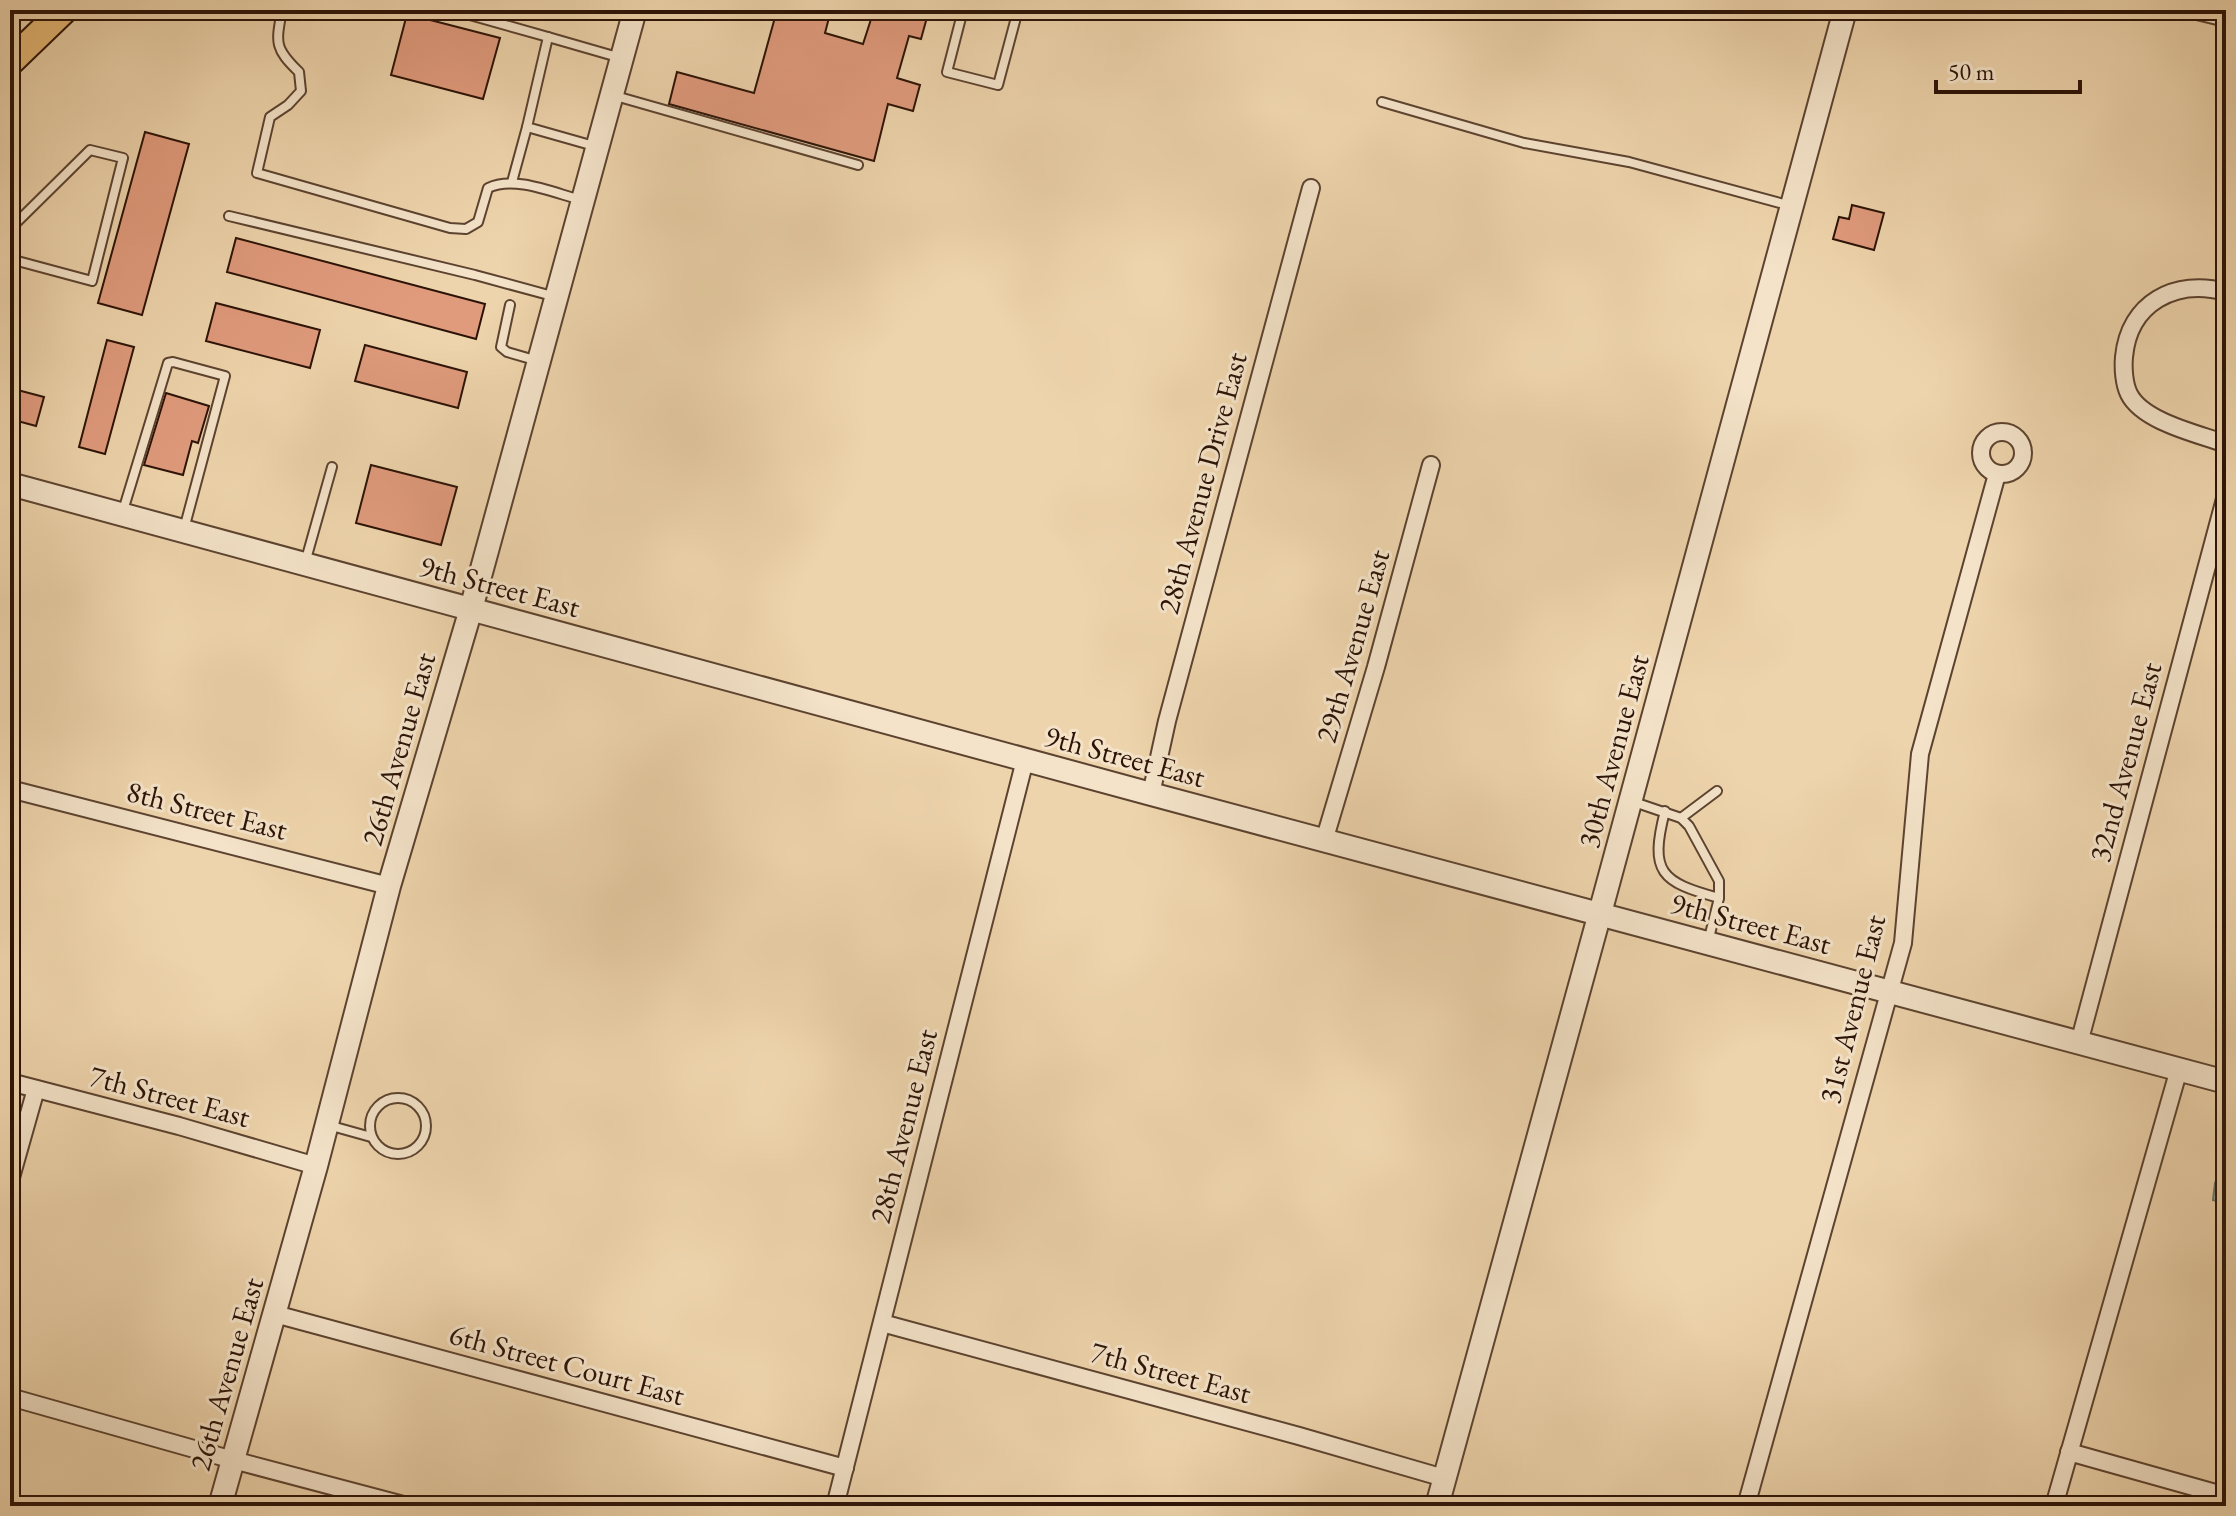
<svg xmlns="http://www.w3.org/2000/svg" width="2236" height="1516" font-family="'EB Garamond',serif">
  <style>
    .water { fill: #99b8aa; stroke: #6d7669; stroke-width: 2 }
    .building { fill: #e09b7d; stroke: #2c1307; stroke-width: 2 }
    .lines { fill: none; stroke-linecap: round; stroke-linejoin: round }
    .service-casing { stroke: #5c4330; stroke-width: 12 }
    .minor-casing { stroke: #5c4330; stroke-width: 20 }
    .tertiary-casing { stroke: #5c4330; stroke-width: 26 }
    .primary-casing { stroke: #2c1307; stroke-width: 30 }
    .service { stroke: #f4e3c9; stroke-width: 8 }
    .minor { stroke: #f4e3c9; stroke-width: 16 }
    .tertiary { stroke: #f4e3c9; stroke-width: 22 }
    .primary { stroke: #e7ba76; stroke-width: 26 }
    .labels { text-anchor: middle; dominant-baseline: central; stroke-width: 6; stroke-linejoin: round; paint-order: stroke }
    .street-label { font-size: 30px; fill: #2c1307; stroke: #f4e3c9 }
  </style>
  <rect width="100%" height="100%" fill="#eed4ac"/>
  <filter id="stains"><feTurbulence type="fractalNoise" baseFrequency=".0025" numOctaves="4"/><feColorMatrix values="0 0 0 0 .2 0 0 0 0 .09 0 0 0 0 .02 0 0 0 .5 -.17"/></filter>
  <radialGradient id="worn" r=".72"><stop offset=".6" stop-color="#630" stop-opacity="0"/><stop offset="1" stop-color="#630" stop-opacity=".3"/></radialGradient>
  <path class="water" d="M2226,1158V1204L2213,1200L2215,1183Z"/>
  <g class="building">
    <path d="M777,10H831L825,33L863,44L874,10H929L921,39L909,36L897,78L920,85L913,111L888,104L874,161L669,104L677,72L754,93Z"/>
    <path d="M407,14L500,38L483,99L391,75Z"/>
    <path d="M145,132L189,144L142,315L98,303Z"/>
    <path d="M1852,205L1884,213L1874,250L1833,239L1839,217L1849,219Z"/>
    <path d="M236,238L485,304L476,339L227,272Z"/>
    <path d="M216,303L320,330L310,368L206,341Z"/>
    <path d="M107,340L134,347L105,454L79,447Z"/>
    <path d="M365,345L467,372L458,408L355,381Z"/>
    <path d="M10,388L44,397L36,426L10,419Z"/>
    <path d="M166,393L209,406L198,443L192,441L183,475L144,465Z"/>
    <path d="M371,465L457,487L441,545L356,523Z"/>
  </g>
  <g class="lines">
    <g class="service-casing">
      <g id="service">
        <path d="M282,10C276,43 274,48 299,72L301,91L288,105L270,117L257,173L450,228L466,229L478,222L488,188C514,175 554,193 581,200"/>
        <path d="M452,10L548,37"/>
        <path d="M963,10L947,72L998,85L1018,10"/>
        <path d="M612,95L858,165"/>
        <path d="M1382,102L1524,143L1629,162L1791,206"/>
        <path d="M594,146L527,127L548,37L621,58"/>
        <path d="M512,182L527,127"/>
        <path d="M229,216L475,275L556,297"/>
        <path d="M10,229L90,150L123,158L92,281L10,259"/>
        <path d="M510,305L501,347L507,352L538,361"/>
        <path d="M122,514L168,363L173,362L225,376L184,529"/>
        <path d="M305,563L332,467"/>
        <path d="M1634,802L1681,818L1689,826L1719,881V898L1708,942"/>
        <path d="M1665,811C1649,873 1661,882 1719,898"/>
        <path d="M1681,818L1717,791"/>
        <circle cx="398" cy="1126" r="28"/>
        <path d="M328,1125L371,1137"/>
      </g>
    </g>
    <g class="minor-casing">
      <g id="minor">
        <path d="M2193,10L2226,18"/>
        <path d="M2226,292C2175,278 2129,303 2124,357C2123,368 2124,384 2129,394C2143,422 2199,434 2226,444"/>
        <circle cx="2002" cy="453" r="21"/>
        <path d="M10,789L389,886"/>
        <path d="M1151,794L1167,721L1311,188"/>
        <path d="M1324,841L1376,667L1431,465"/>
        <path d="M2079,1043L2226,495"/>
        <path d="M10,1082L179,1126L316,1166"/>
        <path d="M10,1181L36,1089"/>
        <path d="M275,1314L845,1468"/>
        <path d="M882,1323L1299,1436L1444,1478"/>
        <path d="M10,1397L233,1460L407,1506"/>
        <path d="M2069,1452L2226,1496"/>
        <path d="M835,1506L1025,760"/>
        <path d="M1746,1506L1903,943L1920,754L1997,474"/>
        <path d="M2054,1506L2179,1069"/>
      </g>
    </g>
    <g class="tertiary-casing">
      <g id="tertiary">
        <path d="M10,484L1151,794L2226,1082"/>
        <path d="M220,1506L316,1166L389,886L471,609L635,10"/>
        <path d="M1437,1506L1600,913L1845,10"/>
      </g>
    </g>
    <g class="primary-casing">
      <path id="primary" d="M10,62L64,10"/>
    </g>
    <use href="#service" class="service"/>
    <use href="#minor" class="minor"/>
    <use href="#tertiary" class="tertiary"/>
    <use href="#primary" class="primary"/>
  </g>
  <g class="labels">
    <g class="street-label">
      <text transform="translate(1202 483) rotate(-75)">28th Avenue Drive East</text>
      <text transform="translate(500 586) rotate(15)">9th Street East</text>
      <text transform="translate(1352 646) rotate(-74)">29th Avenue East</text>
      <text transform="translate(398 749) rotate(-74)">26th Avenue East</text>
      <text transform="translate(1613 751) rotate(-75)">30th Avenue East</text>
      <text transform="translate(1125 756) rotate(15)">9th Street East</text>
      <text transform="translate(2125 762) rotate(-75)">32nd Avenue East</text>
      <text transform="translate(207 810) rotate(14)">8th Street East</text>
      <text transform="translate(1751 923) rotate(15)">9th Street East</text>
      <text transform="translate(1852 1009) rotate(-76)">31st Avenue East</text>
      <text transform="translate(170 1096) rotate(15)">7th Street East</text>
      <text transform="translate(903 1126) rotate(-76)">28th Avenue East</text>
      <text transform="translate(567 1364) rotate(15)">6th Street Court East</text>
      <text transform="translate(1171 1372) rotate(15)">7th Street East</text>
      <text transform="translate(226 1374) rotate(-74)">26th Avenue East</text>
    </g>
  </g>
  <rect width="2236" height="1516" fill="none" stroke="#eed4ac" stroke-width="40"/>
  <rect x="12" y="12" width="2212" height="1492" fill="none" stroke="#2c1307" stroke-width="4"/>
  <rect x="20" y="20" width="2196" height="1476" fill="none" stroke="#2c1307" stroke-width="2"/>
  <path d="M1936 80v12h144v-12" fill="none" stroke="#2c1307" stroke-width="4"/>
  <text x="1948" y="80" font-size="24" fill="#2c1307" stroke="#f4e3c9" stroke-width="6" paint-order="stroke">50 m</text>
  <rect width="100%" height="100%" filter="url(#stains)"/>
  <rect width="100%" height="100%" fill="url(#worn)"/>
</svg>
